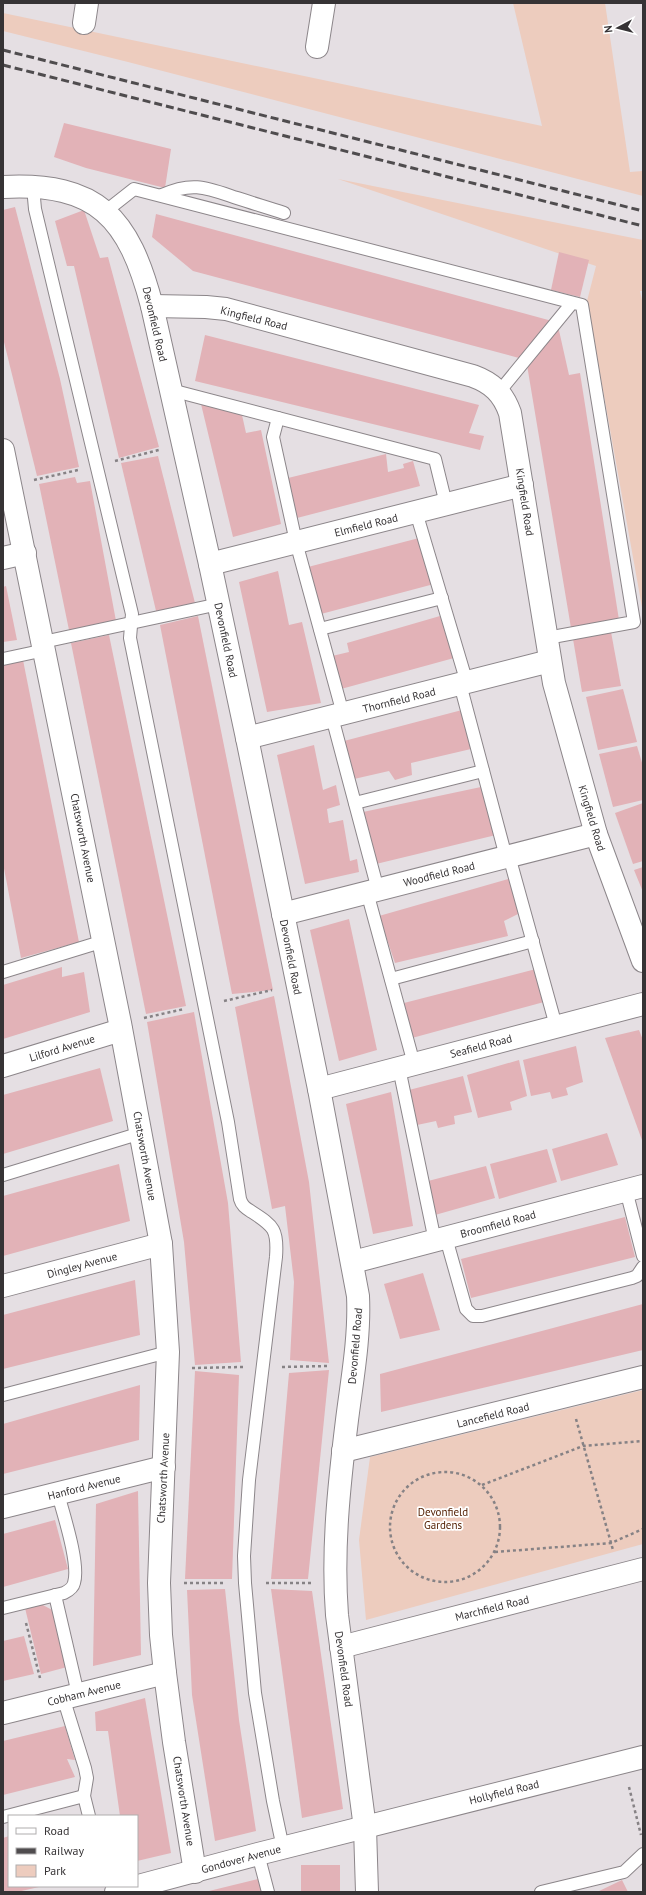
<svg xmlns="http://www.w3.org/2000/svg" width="646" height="1895" font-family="'PT Sans',sans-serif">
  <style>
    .green { fill: #edccbe }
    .building { fill: #e2b2b7 }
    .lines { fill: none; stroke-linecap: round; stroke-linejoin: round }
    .service-casing { stroke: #8c868a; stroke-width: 14 }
    .minor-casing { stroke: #8c868a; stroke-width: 24 }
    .path { stroke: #868285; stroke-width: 2.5; stroke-dasharray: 3 3; stroke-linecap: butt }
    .service { stroke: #fff; stroke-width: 12 }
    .minor { stroke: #fff; stroke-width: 22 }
    .rail { stroke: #4f4c4e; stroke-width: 3; stroke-dasharray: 8 4; stroke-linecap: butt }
    .labels { text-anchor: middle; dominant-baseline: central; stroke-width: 3.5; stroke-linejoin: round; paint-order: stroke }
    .street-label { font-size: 11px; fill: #363335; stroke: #fff }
    .park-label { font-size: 11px; fill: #552205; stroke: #fff }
  </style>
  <rect width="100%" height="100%" fill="#e5dfe3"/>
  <g class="green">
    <path d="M513,3H605L630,172L643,171V196L128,62L3,31V13L542,126Z"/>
    <path d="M338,179L643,240V291H640L643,305V613L587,301L596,266Z"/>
    <path d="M643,1390V1544L366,1620L359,1540L370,1457Z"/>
  </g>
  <g class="building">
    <path d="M64,123L171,149L165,188L86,168L54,157Z"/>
    <path d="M15,207L60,379L79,467L37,476L3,338V210Z"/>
    <path d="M84,210L100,258L108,257L159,447L119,458L74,266H67L55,221Z"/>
    <path d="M156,214L552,321L519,358L193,271L152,237Z"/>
    <path d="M559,252L589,260L580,297L551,290Z"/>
    <path d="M558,326L569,375L580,373L619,620L571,628L527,365Z"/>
    <path d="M205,335L479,405L469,433L484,436L480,450L195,381Z"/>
    <path d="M201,404L242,415L246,433L261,430L281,524L233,537Z"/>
    <path d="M386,454L388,472L404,468L403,464L413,461L420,486L297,518L288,478Z"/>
    <path d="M158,456L195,603L157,615L121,463Z"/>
    <path d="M75,477L77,483L90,481L116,621L69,630L39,484Z"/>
    <path d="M419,538L434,584L321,614L308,567Z"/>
    <path d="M278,571L289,625L302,622L321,703L267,712L239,582Z"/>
    <path d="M6,586L17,640L3,642V587Z"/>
    <path d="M198,616L273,990L232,994L160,625Z"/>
    <path d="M440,616L454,658L341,689L332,656L349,652L347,643Z"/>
    <path d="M611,632L621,686L582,692L573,639Z"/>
    <path d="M109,635L186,1006L146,1014L71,643Z"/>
    <path d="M23,660L79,942L21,958L3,863V665Z"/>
    <path d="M623,689L637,742L598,750L586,697Z"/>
    <path d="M462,710L471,749L411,763L412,775L395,780L389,771L354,779L344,741Z"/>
    <path d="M314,745L323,790L336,785L340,805L327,809L329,823L343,820L350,861L357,859L359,872L305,884L277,755Z"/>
    <path d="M637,746L643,766V800L613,807L599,754Z"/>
    <path d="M481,787L496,835L376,864L363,812Z"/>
    <path d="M643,803V861L633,864L615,813Z"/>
    <path d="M643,867V892L634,870Z"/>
    <path d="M512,878L518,914L504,921L508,936L395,963L379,916Z"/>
    <path d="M349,919L377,1050L339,1061L310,930Z"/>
    <path d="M62,967V977L84,972L90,1012L3,1039V985Z"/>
    <path d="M536,969L544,1002L412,1038L404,1003Z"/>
    <path d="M274,996L309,1182L329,1363L290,1360L294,1282L285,1206L272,1209L235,1007Z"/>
    <path d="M194,1012L228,1203L241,1362L195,1365L184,1242L147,1022Z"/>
    <path d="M639,1030L643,1040V1143L605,1038Z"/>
    <path d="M576,1046L583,1082L566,1088L568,1095L552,1099L550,1092L531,1096L523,1060Z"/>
    <path d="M519,1060L527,1096L510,1102L512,1110L478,1118L467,1075Z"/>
    <path d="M100,1068L113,1121L3,1154V1095Z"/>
    <path d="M463,1076L472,1112L454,1116L455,1124L438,1128L436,1121L417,1125L409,1090Z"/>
    <path d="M391,1092L413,1226L373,1234L346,1104Z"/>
    <path d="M607,1133L618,1165L561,1181L552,1149Z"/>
    <path d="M547,1149L557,1182L499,1199L490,1164Z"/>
    <path d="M119,1164L130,1221L3,1256V1196Z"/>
    <path d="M486,1166L495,1198L435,1215L428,1181Z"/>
    <path d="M625,1217L635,1257L471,1298L461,1259Z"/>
    <path d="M423,1273L440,1330L400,1339L384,1284Z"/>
    <path d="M135,1280L140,1335L3,1369V1315Z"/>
    <path d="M643,1304V1350L381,1412L380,1374Z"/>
    <path d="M329,1370L308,1579H271L289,1373Z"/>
    <path d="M195,1371L239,1375L232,1579H185Z"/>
    <path d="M140,1385L139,1440L3,1474V1424Z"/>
    <path d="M138,1491L141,1655L93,1666L96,1504Z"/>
    <path d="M55,1520L68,1569L3,1587V1534Z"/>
    <path d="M225,1589L239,1720L256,1831L215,1841L192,1695L187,1590Z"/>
    <path d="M271,1589L312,1591L343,1809L302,1818Z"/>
    <path d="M41,1604L54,1611L67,1667L41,1674L25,1608Z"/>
    <path d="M24,1636L34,1674L3,1681V1641Z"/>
    <path d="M145,1698L171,1853L137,1861V1816H120L108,1731H96L95,1712Z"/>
    <path d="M65,1726L75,1760L67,1759L75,1777L3,1795V1741Z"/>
    <path d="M9,1836V1886L39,1887L17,1892H3V1838Z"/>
    <rect x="301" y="1865" width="39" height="27"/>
    <path d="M258,1879L262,1892H209V1891Z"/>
    <path d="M622,1880L628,1892H597Z"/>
  </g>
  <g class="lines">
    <g class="service-casing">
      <g id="service">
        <path d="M33,187L35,209L132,614L130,638L228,1122L240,1199C242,1206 246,1208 252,1212C274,1226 278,1230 276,1257L249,1480L244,1556L245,1583L255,1693L273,1801L283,1848"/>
        <path d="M162,195C193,181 207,188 237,198C252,203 269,208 284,213"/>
        <path d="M106,211L134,189L582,305L634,622L547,638"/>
        <path d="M171,390L435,459L446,504"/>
        <path d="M499,392L572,303"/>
        <path d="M278,418L273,437L296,542L343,714"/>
        <path d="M416,512L467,683"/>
        <path d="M320,629L442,598"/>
        <path d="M43,642L219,604"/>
        <path d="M3,659L45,650"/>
        <path d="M460,684L506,857"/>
        <path d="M332,717L378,890"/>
        <path d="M355,803L483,771"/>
        <path d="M509,856L556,1026"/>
        <path d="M367,892L414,1064"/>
        <path d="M3,972L104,941"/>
        <path d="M391,979L533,941"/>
        <path d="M399,1068L435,1241"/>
        <path d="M3,1175L141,1133"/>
        <path d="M626,1190L643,1256"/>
        <path d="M446,1238L466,1309L473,1316H482L632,1278L637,1276L643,1267"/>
        <path d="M3,1395L168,1352"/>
        <path d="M55,1595L78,1694"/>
        <path d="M3,1608L64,1593C68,1591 73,1588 74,1583C80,1564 63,1513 58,1494"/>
        <path d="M63,1697L85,1768L87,1778L84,1796L89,1816"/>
        <path d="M3,1817L84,1796"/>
        <path d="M258,1854L268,1892"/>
        <path d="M541,1892L624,1872L643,1854"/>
      </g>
    </g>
    <g class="minor-casing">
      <g id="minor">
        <path d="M84,23L87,3"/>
        <path d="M317,47L324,3"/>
        <path d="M3,187C98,182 129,218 152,306L210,564L247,738L319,1089L358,1296C360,1337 352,1380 347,1420C339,1485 332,1550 337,1615L365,1828L367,1892"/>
        <path d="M152,306L206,307L226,309L473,376C492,383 503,393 510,413L554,683L596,834L643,961"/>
        <path d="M3,450L120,1023L161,1244L168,1352L159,1583L161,1635L165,1673L174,1742L195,1872"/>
        <path d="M3,558L25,553"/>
        <path d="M210,564L522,485"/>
        <path d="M247,738L550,661"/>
        <path d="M283,914L596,834"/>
        <path d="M3,1066L121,1030"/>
        <path d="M319,1089L643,1004"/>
        <path d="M353,1262L643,1186"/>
        <path d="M3,1286L161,1244"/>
        <path d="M343,1451L643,1377"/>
        <path d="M3,1507L164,1467"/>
        <path d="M341,1647L643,1569"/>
        <path d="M3,1713L165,1673"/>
        <path d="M116,1892L258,1854L643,1757"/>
      </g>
    </g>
    <g class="path">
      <path d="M115,461L159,450"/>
      <path d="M34,480L78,470"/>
      <path d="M224,1001L272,990"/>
      <path d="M144,1018L184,1009"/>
      <path d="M282,1367L329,1366"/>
      <path d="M192,1368L243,1367"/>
      <path d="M576,1419L613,1550"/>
      <circle cx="445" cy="1527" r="55"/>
      <path d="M482,1485L583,1446L643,1441"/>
      <path d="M495,1552L611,1543L643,1529"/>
      <path d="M184,1583H225"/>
      <path d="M266,1583H311"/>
      <path d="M26,1623L40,1678"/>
      <path d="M629,1787L641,1835"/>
    </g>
    <use href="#service" class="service"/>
    <use href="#minor" class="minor"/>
    <g class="rail">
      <path d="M3,50L643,211"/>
      <path d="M3,65L643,226"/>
    </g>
  </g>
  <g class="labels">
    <g class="street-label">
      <text transform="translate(254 318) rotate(14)">Kingfield Road</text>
      <text transform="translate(155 324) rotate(77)">Devonfield Road</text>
      <text transform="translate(525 502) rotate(81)">Kingfield Road</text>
      <text transform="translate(366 525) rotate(-14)">Elmfield Road</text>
      <text transform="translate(226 640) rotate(78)">Devonfield Road</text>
      <text transform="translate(399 700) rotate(-14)">Thornfield Road</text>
      <text transform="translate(592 818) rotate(73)">Kingfield Road</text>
      <text transform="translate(83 838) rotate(79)">Chatsworth Avenue</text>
      <text transform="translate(439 874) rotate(-14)">Woodfield Road</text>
      <text transform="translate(291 957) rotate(79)">Devonfield Road</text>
      <text transform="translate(481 1046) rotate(-15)">Seafield Road</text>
      <text transform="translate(62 1048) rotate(-17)">Lilford Avenue</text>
      <text transform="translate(145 1156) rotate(80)">Chatsworth Avenue</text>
      <text transform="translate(498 1224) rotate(-15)">Broomfield Road</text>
      <text transform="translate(82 1265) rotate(-15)">Dingley Avenue</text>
      <text transform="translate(355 1346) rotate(-85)">Devonfield Road</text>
      <text transform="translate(493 1415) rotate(-14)">Lancefield Road</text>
      <text transform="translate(163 1478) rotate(-87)">Chatsworth Avenue</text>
      <text transform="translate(84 1487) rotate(-14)">Hanford Avenue</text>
      <text transform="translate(492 1608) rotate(-14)">Marchfield Road</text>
      <text transform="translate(344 1669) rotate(82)">Devonfield Road</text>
      <text transform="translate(84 1693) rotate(-14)">Cobham Avenue</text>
      <text transform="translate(504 1792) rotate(-14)">Hollyfield Road</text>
      <text transform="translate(184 1801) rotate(81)">Chatsworth Avenue</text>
      <text transform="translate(241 1859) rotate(-15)">Gondover Avenue</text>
    </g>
    <g class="park-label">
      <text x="443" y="1512">Devonfield<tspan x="443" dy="13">Gardens</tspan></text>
    </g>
  </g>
  <rect width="646" height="1895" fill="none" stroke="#363335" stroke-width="8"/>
  <rect x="8" y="1815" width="130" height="72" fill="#ffffff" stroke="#afadae"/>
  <rect x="16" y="1828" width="20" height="6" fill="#ffffff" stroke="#afadae"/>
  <text x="44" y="1835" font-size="12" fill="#363335">Road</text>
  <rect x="16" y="1848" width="20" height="6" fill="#4f4c4e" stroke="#afadae"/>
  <text x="44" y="1855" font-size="12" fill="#363335">Railway</text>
  <rect x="16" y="1865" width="20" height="12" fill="#edccbe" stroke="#afadae"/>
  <text x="44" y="1875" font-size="12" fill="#363335">Park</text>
  <g transform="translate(618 28) rotate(263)" stroke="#ffffff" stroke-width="3" paint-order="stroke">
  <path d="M0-3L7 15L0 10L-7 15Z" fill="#363335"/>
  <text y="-6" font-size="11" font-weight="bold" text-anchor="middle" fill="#363335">N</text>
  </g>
</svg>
